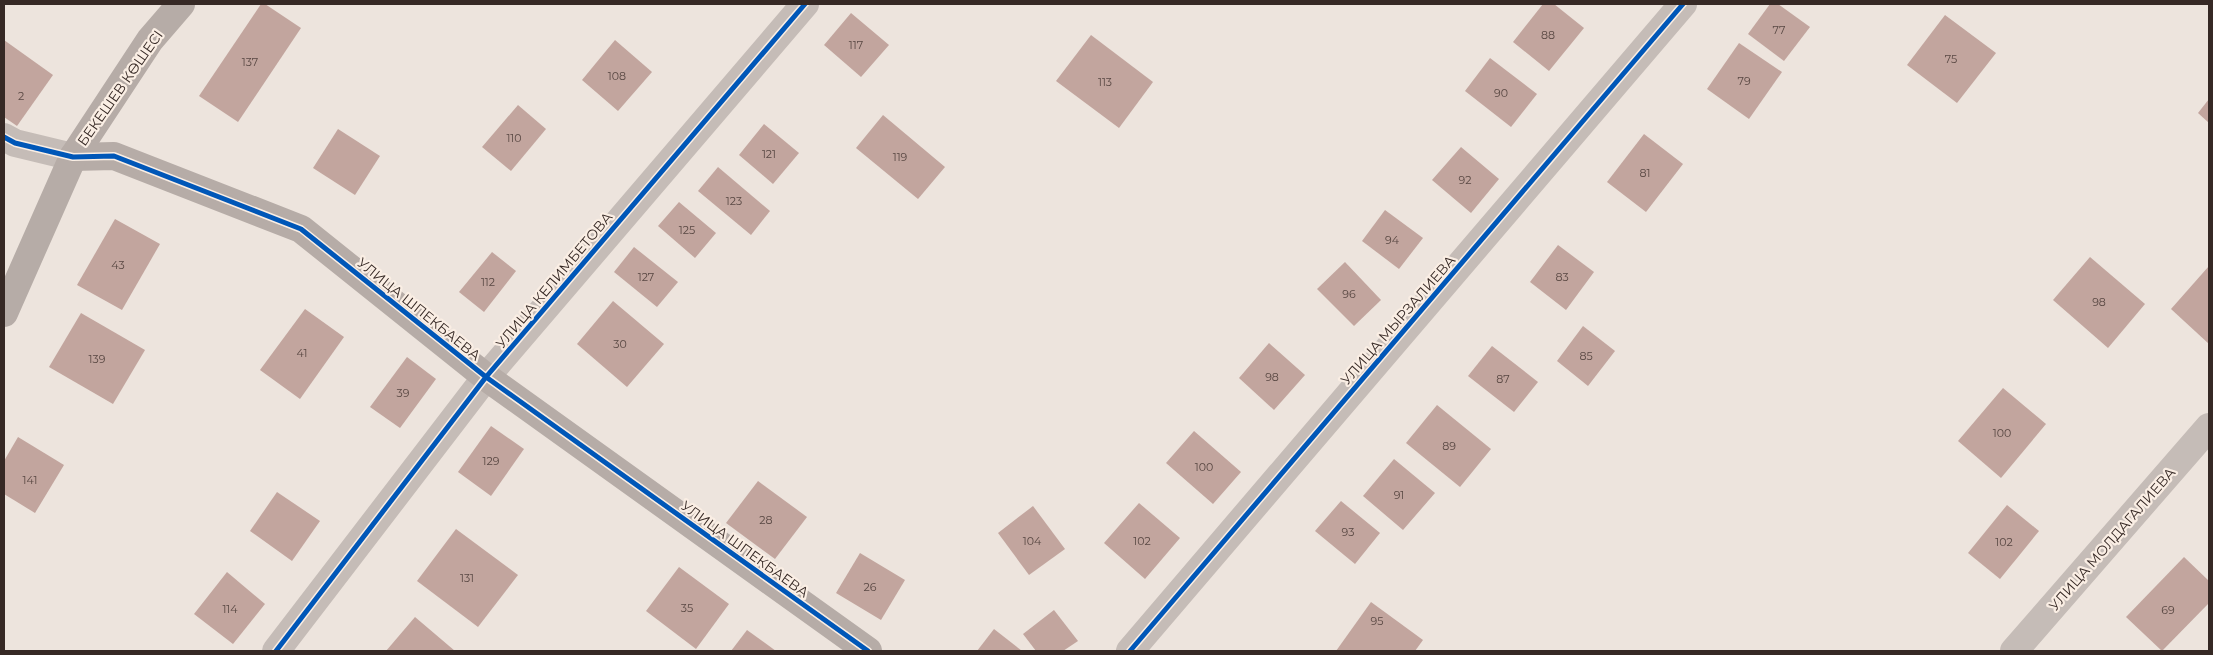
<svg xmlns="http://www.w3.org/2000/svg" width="2213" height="655" font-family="Montserrat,sans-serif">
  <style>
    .building { fill: #c2a59e }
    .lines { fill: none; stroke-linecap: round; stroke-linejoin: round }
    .street { stroke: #c5bcb7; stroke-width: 28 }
    .secondary { stroke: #b6aca7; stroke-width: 28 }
    .cycleway-casing { stroke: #faeee4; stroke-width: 8 }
    .cycleway { stroke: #0057b8; stroke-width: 5 }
    .labels { text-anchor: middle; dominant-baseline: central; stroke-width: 4.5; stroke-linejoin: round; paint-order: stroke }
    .number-label { font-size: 11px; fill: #594843 }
    .street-label { font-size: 14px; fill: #362925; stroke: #faeee4 }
  </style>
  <rect width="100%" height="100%" fill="#ede4dd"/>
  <g class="building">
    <path d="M261,4H265L301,28L238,122L199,96Z"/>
    <path d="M1543,4H1554L1584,28L1549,71L1513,42Z"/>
    <path d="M1770,4H1778L1810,27L1784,61L1748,34Z"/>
    <path d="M851,13L889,45L861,77L824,45Z"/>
    <path d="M1945,15L1996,53L1957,103L1907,65Z"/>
    <path d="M1091,35L1153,82L1119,128L1056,81Z"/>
    <path d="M4,40L53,75L17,126L4,117Z"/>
    <path d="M615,40L652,72L618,111L582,80Z"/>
    <path d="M1739,43L1782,72L1749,119L1707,89Z"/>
    <path d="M1490,58L1537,94L1511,127L1465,91Z"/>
    <path d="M2209,99V123L2198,113Z"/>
    <path d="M518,105L546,129L511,171L482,147Z"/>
    <path d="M883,115L945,167L918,199L856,148Z"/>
    <path d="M764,124L799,153L773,184L739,155Z"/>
    <path d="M338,129L380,156L355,195L313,168Z"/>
    <path d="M1644,134L1683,164L1646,212L1607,182Z"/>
    <path d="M1461,147L1499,179L1471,213L1432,180Z"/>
    <path d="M718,167L770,211L751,235L698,191Z"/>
    <path d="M679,202L716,233L695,258L658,226Z"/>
    <path d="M1385,210L1423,238L1399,269L1362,241Z"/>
    <path d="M115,219L160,244L122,310L77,285Z"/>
    <path d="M1558,245L1594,272L1566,310L1530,282Z"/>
    <path d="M634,247L678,282L657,307L614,272Z"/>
    <path d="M492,252L516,271L484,312L459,292Z"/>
    <path d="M2090,257L2145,304L2108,348L2053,300Z"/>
    <path d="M1345,262L1381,300L1354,326L1317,289Z"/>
    <path d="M2209,266V344L2171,309Z"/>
    <path d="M613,301L664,344L627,387L577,344Z"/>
    <path d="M305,309L344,337L300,399L260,370Z"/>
    <path d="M81,313L145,350L113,404L49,367Z"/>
    <path d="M1583,326L1615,351L1588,386L1557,361Z"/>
    <path d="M1269,343L1305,375L1274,410L1239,378Z"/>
    <path d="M1492,346L1538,382L1514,412L1468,376Z"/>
    <path d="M407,357L436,379L400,428L370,407Z"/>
    <path d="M2003,388L2046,424L2001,478L1958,441Z"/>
    <path d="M1437,405L1491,449L1460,487L1406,443Z"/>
    <path d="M491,426L524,449L491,496L458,472Z"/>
    <path d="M1194,431L1241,472L1213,504L1166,463Z"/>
    <path d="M18,437L64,465L35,513L4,494V461Z"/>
    <path d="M1394,459L1435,493L1403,530L1363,496Z"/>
    <path d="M758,481L807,517L775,559L726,523Z"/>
    <path d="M277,492L320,521L292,561L250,531Z"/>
    <path d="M1341,501L1380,533L1355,564L1315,531Z"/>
    <path d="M1139,503L1180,538L1145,579L1104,543Z"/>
    <path d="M2007,505L2039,531L2000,579L1968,553Z"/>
    <path d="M1033,506L1065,549L1029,575L998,533Z"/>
    <path d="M456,529L518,575L478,627L417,581Z"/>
    <path d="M860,553L905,580L881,620L836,593Z"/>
    <path d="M2184,557L2209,581V603L2162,651L2126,617Z"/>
    <path d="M679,567L729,604L696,649L646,611Z"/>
    <path d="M227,572L265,604L233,644L194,614Z"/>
    <path d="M1371,602L1423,640L1415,651H1336Z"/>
    <path d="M1054,610L1078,641L1063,651H1036L1023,634Z"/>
    <path d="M415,617L455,651H386Z"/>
    <path d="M994,629L1022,651H977Z"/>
    <path d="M747,630L776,651H731Z"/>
  </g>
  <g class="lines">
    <g class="street">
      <path d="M4,137L15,143L73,157"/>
      <path d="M276,651L486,377L805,4"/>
      <path d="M1130,651L1683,4"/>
      <path d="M2014,651L2209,427"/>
    </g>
    <g class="secondary">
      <path d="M73,157L114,156L301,229L486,377L868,651"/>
      <path d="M4,313L73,157L150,40L181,4"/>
    </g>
    <g class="cycleway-casing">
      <g id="cycleway">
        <path d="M4,137L15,143L73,157L114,156L301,229L486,377L868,651"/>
        <path d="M276,651L486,377L805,4"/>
        <path d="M1130,651L1683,4"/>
      </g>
    </g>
    <use href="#cycleway" class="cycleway"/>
  </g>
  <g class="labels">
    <g class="number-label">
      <text x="1779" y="30">77</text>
      <text x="1548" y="35">88</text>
      <text x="856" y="45">117</text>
      <text x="1951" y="59">75</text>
      <text x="250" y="62">137</text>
      <text x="617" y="76">108</text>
      <text x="1744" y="81">79</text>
      <text x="1105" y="82">113</text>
      <text x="1501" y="93">90</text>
      <text x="21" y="96">2</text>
      <text x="514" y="138">110</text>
      <text x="769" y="154">121</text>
      <text x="900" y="157">119</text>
      <text x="1645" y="173">81</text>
      <text x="1465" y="180">92</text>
      <text x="734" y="201">123</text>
      <text x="687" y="230">125</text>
      <text x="1392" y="240">94</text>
      <text x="118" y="265">43</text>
      <text x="646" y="277">127</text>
      <text x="1562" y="277">83</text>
      <text x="488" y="282">112</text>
      <text x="1349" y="294">96</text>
      <text x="2099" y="302">98</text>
      <text x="620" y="344">30</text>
      <text x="302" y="353">41</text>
      <text x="1586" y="356">85</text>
      <text x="97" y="359">139</text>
      <text x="1272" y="377">98</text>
      <text x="1503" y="379">87</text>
      <text x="403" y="393">39</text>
      <text x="2002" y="433">100</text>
      <text x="1449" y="446">89</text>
      <text x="491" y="461">129</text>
      <text x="1204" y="467">100</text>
      <text x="30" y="480">141</text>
      <text x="1399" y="495">91</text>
      <text x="766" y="520">28</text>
      <text x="1348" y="532">93</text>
      <text x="1032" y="541">104</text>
      <text x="1142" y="541">102</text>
      <text x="2004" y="542">102</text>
      <text x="467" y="578">131</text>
      <text x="870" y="587">26</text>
      <text x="687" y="608">35</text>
      <text x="230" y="609">114</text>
      <text x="2168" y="610">69</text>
      <text x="1377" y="621">95</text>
    </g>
    <g class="street-label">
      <text transform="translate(120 88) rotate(-55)">БЕКЕШЕВ КӨШЕСІ</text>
      <text transform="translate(554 280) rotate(-50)">УЛИЦА КЕЛИМБЕТОВА</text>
      <text transform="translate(419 309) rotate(39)">УЛИЦА ШПЕКБАЕВА</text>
      <text transform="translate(1398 320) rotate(-49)">УЛИЦА МЫРЗАЛИЕВА</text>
      <text transform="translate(2112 539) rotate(-49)">УЛИЦА МОЛДАГАЛИЕВА</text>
      <text transform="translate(745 549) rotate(36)">УЛИЦА ШПЕКБАЕВА</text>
    </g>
  </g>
  <rect width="2213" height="655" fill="none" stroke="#362925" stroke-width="10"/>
</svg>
